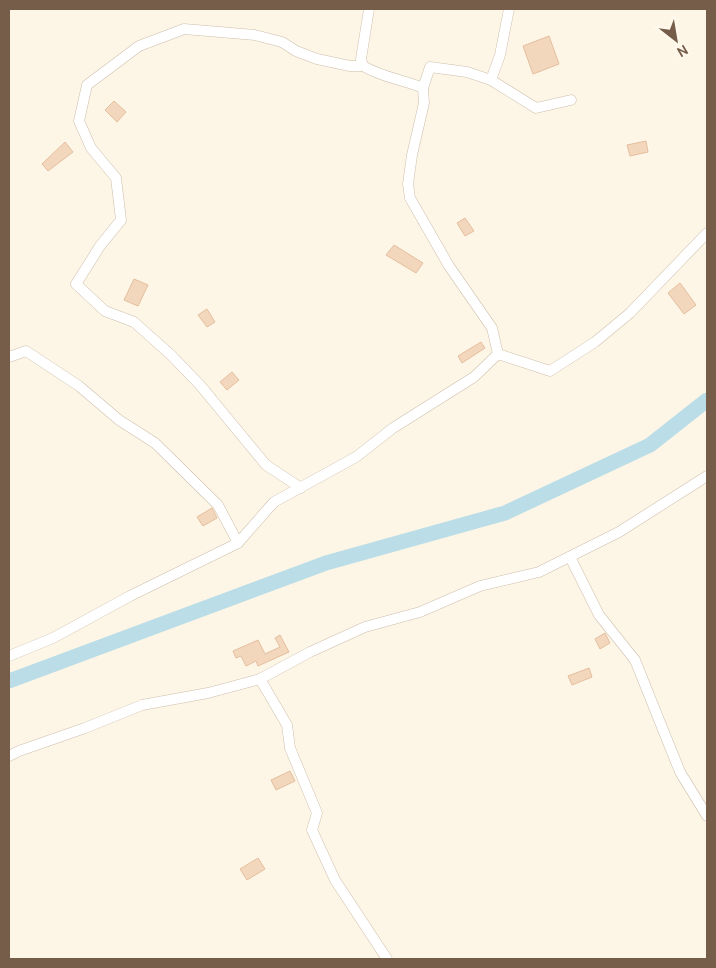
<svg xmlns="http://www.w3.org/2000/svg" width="716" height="968" font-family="Cabin,sans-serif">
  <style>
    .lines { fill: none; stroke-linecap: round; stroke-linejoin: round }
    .river { stroke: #badde7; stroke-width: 15 }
    .building { fill: #f2d7bd; stroke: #e5be9e }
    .street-casing { stroke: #cebeac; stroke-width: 11 }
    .street { stroke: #fff; stroke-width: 10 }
  </style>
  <rect width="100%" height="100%" fill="#fdf6e6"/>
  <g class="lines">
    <path class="river" d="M9,681L326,563L505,513L650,445L707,400"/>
  </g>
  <g class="building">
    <path d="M549,36L559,64L533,74L523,46Z"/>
    <path d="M114,101L126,112L117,122L105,110Z"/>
    <path d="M646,141L648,152L630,156L627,145Z"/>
    <path d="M65,142L73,152L48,171L42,164Z"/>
    <path d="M465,218L474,231L465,236L457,223Z"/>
    <path d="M394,245L423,263L416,273L386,255Z"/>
    <path d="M134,279L148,285L138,306L124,300Z"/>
    <path d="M680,283L696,305L684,314L668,293Z"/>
    <path d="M207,309L215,322L207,327L198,315Z"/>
    <path d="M481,342L485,348L462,363L458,356Z"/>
    <path d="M232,372L239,380L227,390L220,382Z"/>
    <path d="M212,508L217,518L203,526L197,517Z"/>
    <path d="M605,633L610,643L600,649L595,639Z"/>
    <path d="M280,635L289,652L258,666L256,661L246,666L241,656L236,658L233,651L258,640L265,654L280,647L275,638Z"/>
    <path d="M589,668L592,677L572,685L568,676Z"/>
    <path d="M290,771L295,781L276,790L271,780Z"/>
    <path d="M258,858L265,869L247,880L240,869Z"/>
  </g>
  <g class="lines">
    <g class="street-casing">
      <g id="street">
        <path d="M491,80L500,55L509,9"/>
        <path d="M423,88L430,67L467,72L491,80L536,108L571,100"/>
        <path d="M498,354L550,371L595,342L630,313L707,233"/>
        <path d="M9,357L26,351L79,386L119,420L155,443L218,505L238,543"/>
        <path d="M301,488L266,465L200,385L171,355L134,322L105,311L76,284L100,246L121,220L116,178L91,148L79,121L87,85L139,46L184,29L255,35L282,42L296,51L317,59L350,66H363"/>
        <path d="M570,557L599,615L635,660L680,772L707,816"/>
        <path d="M9,656L53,638L130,596L238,543L274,502L356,457L393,428L474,377L498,354L492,328L449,266L410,198L408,184L412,155L424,103L423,88C404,80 381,77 363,66L361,59L369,9"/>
        <path d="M260,679L287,725L290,748L317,813L312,830L335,880L387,959"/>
        <path d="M9,756L19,751L85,728L142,705L208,693L260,679L310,652L365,627L420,612L480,586L539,572L619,532L707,476"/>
      </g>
    </g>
    <use href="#street" class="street"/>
  </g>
  <rect width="716" height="968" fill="none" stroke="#765d4a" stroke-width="20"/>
  <g transform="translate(676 40) rotate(149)" stroke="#fff9ed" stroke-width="4" paint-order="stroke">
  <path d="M0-4L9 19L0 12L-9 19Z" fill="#765d4a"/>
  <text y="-8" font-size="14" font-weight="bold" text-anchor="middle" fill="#765d4a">N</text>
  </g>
</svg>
